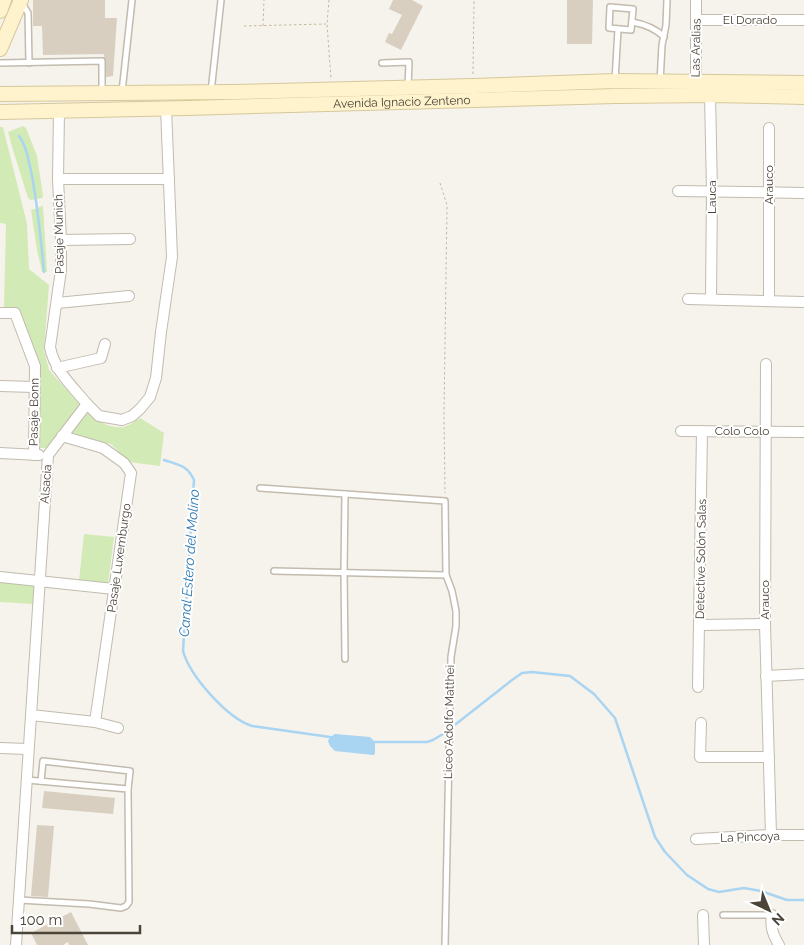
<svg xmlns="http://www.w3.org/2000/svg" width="804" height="945" font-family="Raleway,sans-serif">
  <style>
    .green { fill: #d2eab5 }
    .water { fill: #a9d4f2 }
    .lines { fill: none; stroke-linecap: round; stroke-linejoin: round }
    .stream { stroke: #a9d4f2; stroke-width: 2.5 }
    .building { fill: #d8cfc1 }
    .lane-casing { stroke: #c2bbae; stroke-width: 8 }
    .street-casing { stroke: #c2bbae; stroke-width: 12 }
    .secondary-casing { stroke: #d6c79b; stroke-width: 16 }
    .path { stroke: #c4b79f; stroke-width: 1; stroke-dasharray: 2.5 2.5; stroke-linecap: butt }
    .lane { stroke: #fff; stroke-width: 5 }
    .street { stroke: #fff; stroke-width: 10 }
    .secondary { stroke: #fff3cd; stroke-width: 14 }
    .labels { text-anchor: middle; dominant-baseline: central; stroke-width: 4; stroke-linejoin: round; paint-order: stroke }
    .street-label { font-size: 12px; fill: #4b4439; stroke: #fff }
    .water-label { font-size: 14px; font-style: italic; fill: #2e7ab2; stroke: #fff }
  </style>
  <rect width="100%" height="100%" fill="#f6f3ec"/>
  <g class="green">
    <path d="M23,126L26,128L37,156L43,196L42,198L31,200L28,198L13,150L8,132Z"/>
    <path d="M0,127H3L27,224L29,269L49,285L44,350L49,370L81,406L48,448H39V364L18,308L4,307L6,224L0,223Z"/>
    <path d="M43,206L47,272H42L37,250L31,210Z"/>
    <path d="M88,413C99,422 115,432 129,425C133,423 136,420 140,418L164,433L160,466L129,462L111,444L70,434Z"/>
    <path d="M84,534L114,537L108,584L79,581Z"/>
    <path d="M0,581L35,583L34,604L0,602Z"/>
  </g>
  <path class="water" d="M335,734L370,737L375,742V754L373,755L335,751L330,746L328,741L330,737Z"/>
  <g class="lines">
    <g class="stream">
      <path d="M19,136C27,147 29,163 32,176C38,208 41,240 44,272"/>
      <path d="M164,460C179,465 187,465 194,480L183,651C190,676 227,718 252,726L330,737"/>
      <path d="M456,724L512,680L522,673L532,672L570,676L594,694L615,718L655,837L665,852L687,875L708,889L719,892L744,888L761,891L787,900H804"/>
      <path d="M375,742H427L433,740L443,734"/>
    </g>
  </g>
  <g class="building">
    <path d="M33,0H105V18H117L113,76L106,77V61L104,57V54L43,55L42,26H33Z"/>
    <path d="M393,0H412L423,6L401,50L385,42L389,33L392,34L402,15L389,9Z"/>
    <path d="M567,0H593L592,44H567Z"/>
    <path d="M44,791L115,798L113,814L42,808Z"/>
    <path d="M37,825L54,826L48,897L31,896Z"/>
    <path d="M71,912L88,945H69L68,942L63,945H37L31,933Z"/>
  </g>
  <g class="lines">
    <g class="lane-casing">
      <g id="lane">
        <path d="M22,3L28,13L29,63"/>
        <path d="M610,7L633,9L631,30L609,28Z"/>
        <path d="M632,22C644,24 655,28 664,37"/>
        <path d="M0,63L102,61V93"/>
        <path d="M382,63L409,62L408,87"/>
        <path d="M615,81L618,29"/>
        <path d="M660,82L662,45L666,25L667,0"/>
        <path d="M122,92L132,0"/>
        <path d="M211,92L221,0"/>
        <path d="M260,488L445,501L446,575L452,591L456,611V626L451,657L445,945"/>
        <path d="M345,494L344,572L345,659"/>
        <path d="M274,571L446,575"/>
        <path d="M41,781L43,761L130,771L128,789"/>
        <path d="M19,900L89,904L121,908L126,906L129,902L128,789L27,780"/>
        <path d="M723,915H772"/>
      </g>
    </g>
    <g class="street-casing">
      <g id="street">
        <path d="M696,20H804"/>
        <path d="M696,87V0"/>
        <path d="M710,95L712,191L711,299"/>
        <path d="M59,111L58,179L61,240V270L50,347C54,370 73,387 87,404"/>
        <path d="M58,179H169"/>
        <path d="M678,191L804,193"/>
        <path d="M61,240L130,239"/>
        <path d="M688,299L804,302"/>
        <path d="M769,301V128"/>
        <path d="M57,303L129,296"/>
        <path d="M0,313H15L35,366L34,455"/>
        <path d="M766,364L765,624L771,835"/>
        <path d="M57,368L101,358L105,344"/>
        <path d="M0,386L34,387"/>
        <path d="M681,431L804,432"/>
        <path d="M0,453L39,455"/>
        <path d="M0,577L114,589"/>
        <path d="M700,625L765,624"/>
        <path d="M766,676L804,674"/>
        <path d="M698,687L702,431"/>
        <path d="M31,715L95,722L131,473L124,463L103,448L62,436"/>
        <path d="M95,722L118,728"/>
        <path d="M701,723L700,757H769"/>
        <path d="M0,748L28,749"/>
        <path d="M696,839L771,835H804"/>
        <path d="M703,915L704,945"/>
        <path d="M772,915C770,927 773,935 779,945"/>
        <path d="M16,945L48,455L87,404L99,416L122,420L132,416L140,409L150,397L156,378L161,332L172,257L166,108"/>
      </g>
    </g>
    <g class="secondary-casing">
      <g id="secondary">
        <path d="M0,11L4,0"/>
        <path d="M0,49L21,0"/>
        <path d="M0,94L233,92L473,86L615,81L804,83"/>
        <path id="s1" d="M0,112L187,108L615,96L713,95L804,97"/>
      </g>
    </g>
    <g class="path">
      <path d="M329,0L327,24L331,79"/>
      <path d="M244,26L326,24"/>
      <path d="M263,26L264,0"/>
      <path d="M473,74L474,0"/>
      <path d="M440,183L447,205L444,415L445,493"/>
    </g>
    <use href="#lane" class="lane"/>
    <use href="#street" class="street"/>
    <use href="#secondary" class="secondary"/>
  </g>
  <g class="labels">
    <g class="street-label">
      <text x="750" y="20">El Dorado</text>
      <text transform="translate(696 48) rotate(-89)">Las Aralias</text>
      <text stroke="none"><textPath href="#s1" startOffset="402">Avenida Ignacio Zenteno</textPath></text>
      <text transform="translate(769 185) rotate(-90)">Arauco</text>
      <text transform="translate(712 197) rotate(-90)">Lauca</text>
      <text transform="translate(59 234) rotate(-91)">Pasaje Munich</text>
      <text transform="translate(34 412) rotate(-89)">Pasaje Bonn</text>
      <text x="742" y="431">Colo Colo</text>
      <text transform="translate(46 484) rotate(-86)">Alsacia</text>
      <text transform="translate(119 558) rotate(-82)">Pasaje Luxemburgo</text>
      <text transform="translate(701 559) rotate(-89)">Detective Solón Salas</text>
      <text transform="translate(765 600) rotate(-90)">Arauco</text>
      <text transform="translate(449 722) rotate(-89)">Liceo Adolfo Matthei</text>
      <text transform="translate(750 837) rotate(-2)">La Pincoya</text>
    </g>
    <g class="water-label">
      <text transform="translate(189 563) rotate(-86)">Canal Estero del Molino</text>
    </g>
  </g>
  <g transform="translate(769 910) rotate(136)" stroke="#ffffff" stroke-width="4" paint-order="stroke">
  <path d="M0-4L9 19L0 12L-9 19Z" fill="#4b4439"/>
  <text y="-8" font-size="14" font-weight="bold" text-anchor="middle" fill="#4b4439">N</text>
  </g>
  <path d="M12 925v8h128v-8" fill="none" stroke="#4b4439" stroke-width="2.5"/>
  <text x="20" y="925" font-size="15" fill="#4b4439" stroke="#ffffff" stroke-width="4" paint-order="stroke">100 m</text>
</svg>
